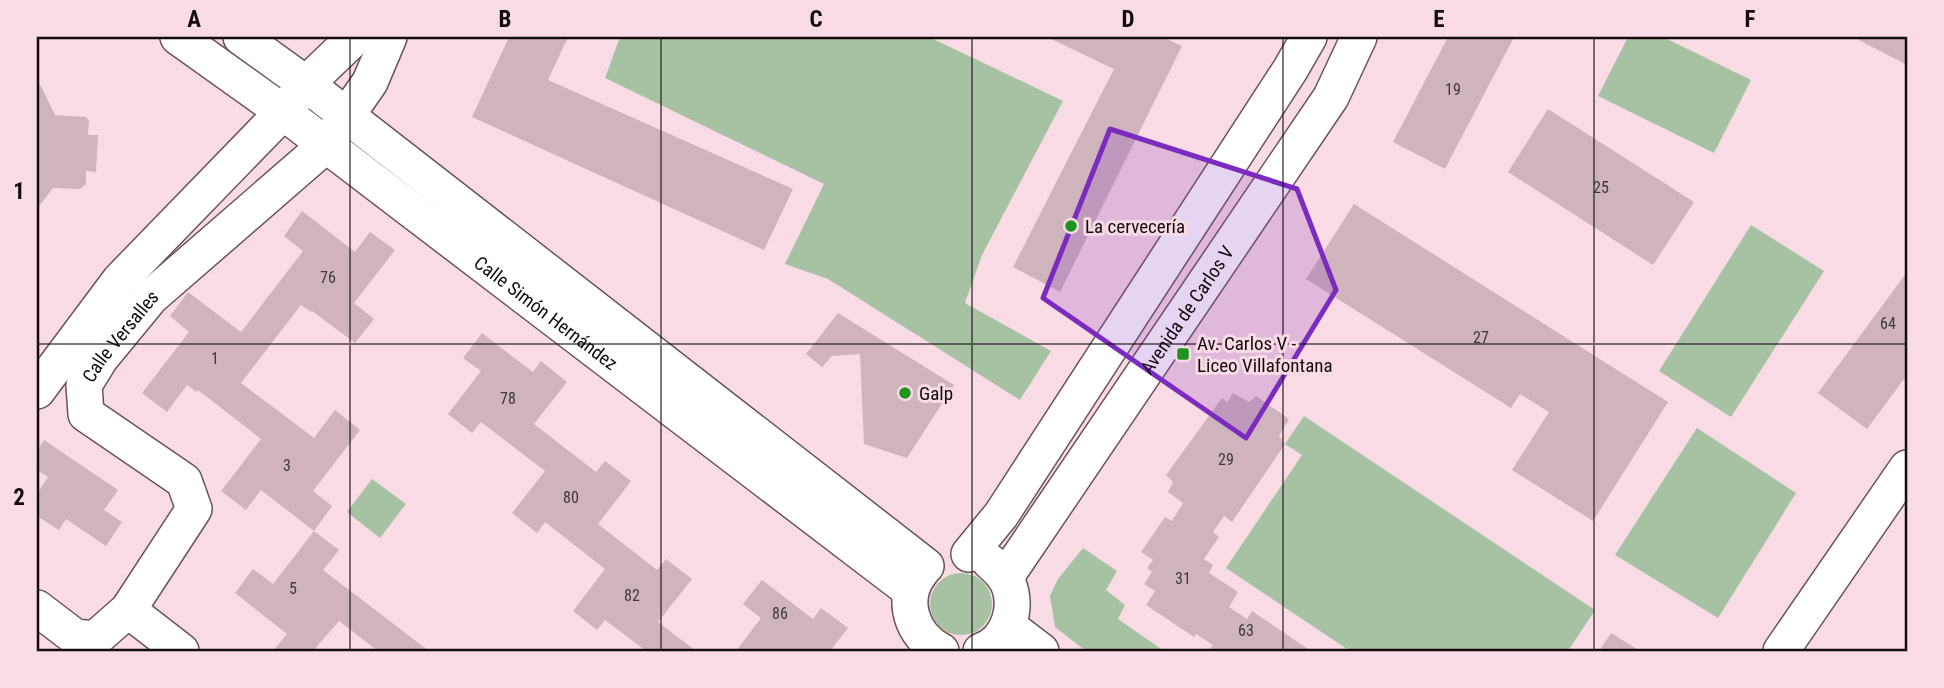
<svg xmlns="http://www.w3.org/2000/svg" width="1944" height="688" font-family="'Roboto Condensed',sans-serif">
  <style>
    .green { fill: #a6c2a3 }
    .building { fill: #d0b4bd }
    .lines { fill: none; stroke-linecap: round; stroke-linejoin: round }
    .minor-casing { stroke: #6b535b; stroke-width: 38 }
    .minor { stroke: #fff; stroke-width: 35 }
    .marked { fill: #7b2cbf; fill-opacity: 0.2; stroke: #7b2cbf; stroke-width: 5; stroke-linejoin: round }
    .grid { fill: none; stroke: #140b0e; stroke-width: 2; stroke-opacity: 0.55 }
    .poi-dot { fill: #1f931f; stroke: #f8dbe4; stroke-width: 2.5 }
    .labels { text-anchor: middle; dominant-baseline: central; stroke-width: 6; stroke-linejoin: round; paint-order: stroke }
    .number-label { font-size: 16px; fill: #43353a }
    .poi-label { font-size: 19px; fill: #140b0e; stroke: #f8dbe4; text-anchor: start }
    .street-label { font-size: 19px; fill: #140b0e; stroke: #f8dbe4 }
    .neatline { fill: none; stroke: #140b0e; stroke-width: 2.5 }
    .grid-label { font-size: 23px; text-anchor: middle; font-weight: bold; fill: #140b0e }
  </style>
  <rect width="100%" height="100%" fill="#f8dbe4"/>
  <g class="green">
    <path d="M620,37H929L1063,101L982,255L965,303L1051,351L1020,400L828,279L785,264L824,184L605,78Z"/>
    <path d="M1628,37H1663L1751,80L1714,153L1598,96Z"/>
    <path d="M1751,225L1824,271L1731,417L1659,371Z"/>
    <path d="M1304,416L1595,610L1568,651H1350L1226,568L1302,455L1285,444Z"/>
    <path d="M1697,428L1796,493L1718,618L1615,555Z"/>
    <path d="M372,479L406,504L380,538L347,512Z"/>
    <path d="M1083,548L1117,571L1106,590L1125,605L1118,619L1164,651H1086L1055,627L1050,596L1058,579Z"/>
    <circle cx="961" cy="604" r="31"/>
  </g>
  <g class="building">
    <path d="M509,37H568L548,80L793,189L764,250L472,117Z"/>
    <path d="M1047,37H1162L1182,46L1060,292L1013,267L1114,69Z"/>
    <path d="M1448,37H1514L1445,169L1393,142Z"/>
    <path d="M1853,37H1907V65Z"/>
    <path d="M37,85L41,86L55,115L86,117L89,121L88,135H98L96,172L86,171V184L80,189L53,188L37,209Z"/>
    <path d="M1548,109L1694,202L1653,265L1508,172Z"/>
    <path d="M1354,204L1668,402L1593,521L1512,470L1549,412L1520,394L1511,408L1306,279Z"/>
    <path d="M302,211L355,252L370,232L395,250L354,303L374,319L355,343L312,311L311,312L301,305L241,383L314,438L335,410L360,430L313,491L332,506L314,531L261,490L246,510L221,491L261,439L198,390L197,392L187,385L167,412L142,393L189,332L170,316L188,292L241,332L303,251L284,236Z"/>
    <path d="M1907,272V375L1867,429L1818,393Z"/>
    <path d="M838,313L954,385L907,458L864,444L860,354L832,356L822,367L806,354Z"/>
    <path d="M482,333L533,372L541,361L567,382L534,424L596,472L605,461L631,481L598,524L657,570L666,559L692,579L658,622L696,651H646L605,620L597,630L573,611L605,569L545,522L537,533L512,513L545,471L481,422L472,433L448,414L481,371L463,358Z"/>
    <path d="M1233,393L1249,402L1256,396L1289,419L1279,436L1285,444L1232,522L1224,516L1213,532L1219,537L1204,559L1213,565L1209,573L1238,592L1229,607L1247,619L1252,611L1311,651H1208L1213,645L1196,634L1194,637L1146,605L1155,591L1144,584L1152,572L1147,568L1153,560L1141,552L1165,517L1172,521L1183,503L1168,492L1173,482L1166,475L1222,398L1227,402Z"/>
    <path d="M44,440L118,490L104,510L122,522L106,546L66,519L59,530L37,516V494L48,477L37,470V451Z"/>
    <path d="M314,531L339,550L323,570L429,651H378L339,621L313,651H273L287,634L235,593L253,569L273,584Z"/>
    <path d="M762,580L813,619L821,608L848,628L830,651H736L761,618L743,604Z"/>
    <path d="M1611,633L1640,651H1599Z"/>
  </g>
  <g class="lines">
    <g class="minor-casing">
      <g id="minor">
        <path id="s1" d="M178,37L283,112L911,591"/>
        <path d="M241,37L306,84L926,566"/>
        <path d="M37,391L120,280L283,112L306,84L355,37"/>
        <path d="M969,554L1001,515L1290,70L1309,37"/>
        <path d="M921,572C899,599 912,636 941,651"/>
        <path id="s2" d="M1005,578L1331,97L1359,37"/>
        <path id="s3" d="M37,608L75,637L95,639L128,610L194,509L184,481L86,414L84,385L100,359L151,297L326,145L370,82L389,37"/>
        <path d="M128,610L181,651"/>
        <path d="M1008,626L1041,651"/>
        <path d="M981,651C1009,641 1020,605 1006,579C1002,573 996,567 990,562"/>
        <path d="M1781,651L1907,468"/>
      </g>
    </g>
    <use href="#minor" class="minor"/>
  </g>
  <path class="marked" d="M1110,129L1297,189L1336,290L1246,438L1043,298Z"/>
  <path class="grid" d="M350,37V651M661,37V651M972,37V651M1283,37V651M1594,37V651M37,344H1907"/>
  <g class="poi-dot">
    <circle cx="1071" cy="226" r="7"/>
    <rect x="1176" y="347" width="14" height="14" rx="3.5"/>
    <circle cx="905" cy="393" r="7"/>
  </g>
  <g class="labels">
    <g class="number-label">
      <text x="1453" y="89">19</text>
      <text x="1601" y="187">25</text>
      <text x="328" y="277">76</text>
      <text x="1888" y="323">64</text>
      <text x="1481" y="337">27</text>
      <text x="215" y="358">1</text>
      <text x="508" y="398">78</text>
      <text x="1226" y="459">29</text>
      <text x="287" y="465">3</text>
      <text x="571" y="497">80</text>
      <text x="1183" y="578">31</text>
      <text x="293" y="588">5</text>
      <text x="632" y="595">82</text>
      <text x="780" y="613">86</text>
      <text x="1246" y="630">63</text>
    </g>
    <g class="poi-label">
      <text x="1085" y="226">La cervecería</text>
      <text x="1197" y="343">Av. Carlos V -<tspan x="1197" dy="22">Liceo Villafontana</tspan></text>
      <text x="919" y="393">Galp</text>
    </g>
    <g class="street-label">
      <text stroke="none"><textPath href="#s2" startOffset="324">Avenida de Carlos V</textPath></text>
      <text stroke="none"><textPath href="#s1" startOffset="460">Calle Simón Hernández</textPath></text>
      <text stroke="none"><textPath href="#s3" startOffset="471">Calle Versalles</textPath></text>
    </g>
  </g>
  <rect width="1944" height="688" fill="none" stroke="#f8dbe4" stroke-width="77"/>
  <rect x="38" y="38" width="1868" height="612" class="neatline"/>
  <g class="grid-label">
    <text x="194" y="27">A</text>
    <text x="505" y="27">B</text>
    <text x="816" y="27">C</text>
    <text x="1128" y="27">D</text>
    <text x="1439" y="27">E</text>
    <text x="1750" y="27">F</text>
    <text x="19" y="199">1</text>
    <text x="19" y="505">2</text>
  </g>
</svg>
